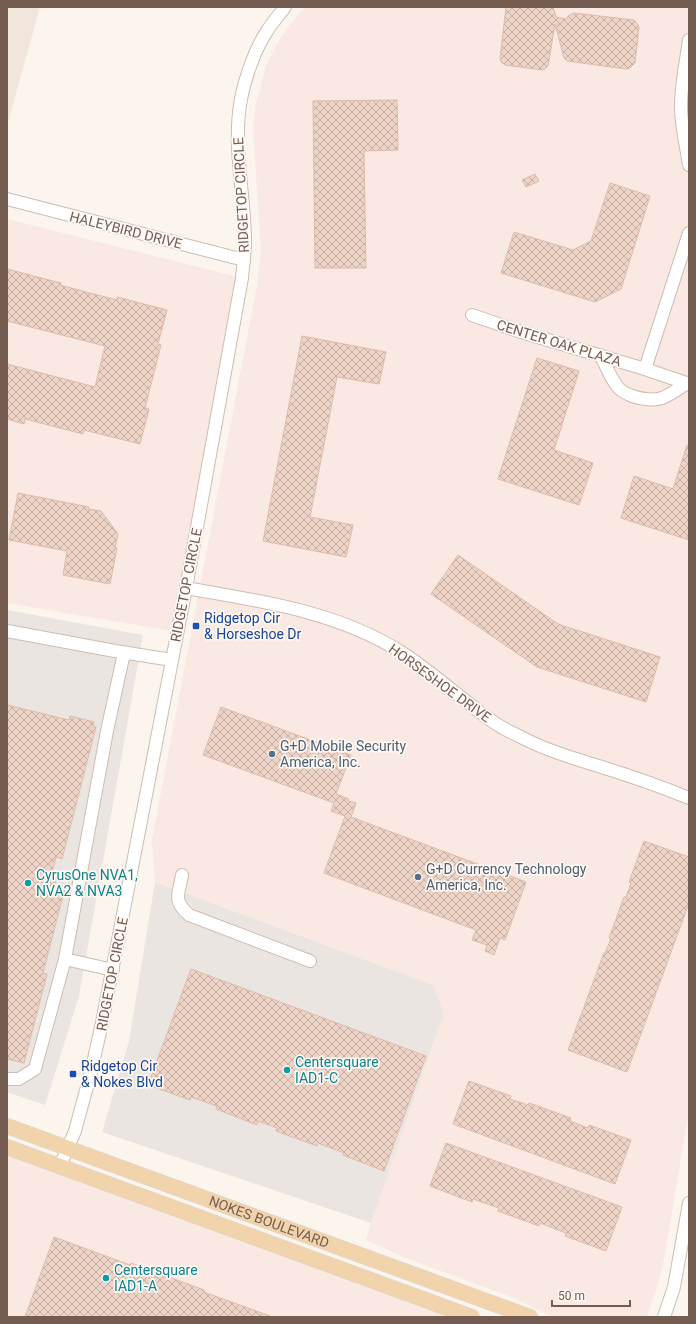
<svg xmlns="http://www.w3.org/2000/svg" width="696" height="1324" font-family="Roboto,sans-serif">
  <style>
    .residential { fill: #f2e6dc }
    .commercial { fill: #fae8e2 }
    .industrial { fill: #ebe5e1 }
    .building { fill: url(#building-cross-hatch); stroke: #dfbaa9 }
    .lines { fill: none; stroke-linecap: round; stroke-linejoin: round }
    .minor-casing { stroke: #cdbdb3; stroke-width: 14 }
    .major-casing { stroke: #d8d1ce; stroke-width: 16 }
    .minor { stroke: #fff; stroke-width: 12 }
    .major { stroke: #f2d4ac; stroke-width: 15 }
    .transit-dot { fill: #1a4fb4; stroke: #fef9f3; stroke-width: 1.5 }
    .service-dot { fill: #5c6f8a; stroke: #fef9f3; stroke-width: 1.5 }
    .culture-dot { fill: #0f9aa8; stroke: #fef9f3; stroke-width: 1.5 }
    .labels { text-anchor: middle; dominant-baseline: central; stroke-width: 3.5; stroke-linejoin: round; paint-order: stroke }
    .street-label { font-size: 14px; fill: #755c51; stroke: #fef9f3 }
    .transit-label { font-size: 14px; fill: #164399; stroke: #fef9f3; text-anchor: start }
    .service-label { font-size: 14px; fill: #4e5e75; stroke: #fef9f3; text-anchor: start }
    .culture-label { font-size: 14px; fill: #0d838f; stroke: #fef9f3; text-anchor: start }
  </style>
  <defs>
    <pattern id="building-cross-hatch" width="8" height="8" patternUnits="userSpaceOnUse"><rect width="8" height="8" fill="#eed4c7"/><path d="M0 0l8 8M0 8l8-8" fill="none" stroke="#c5afa4"/></pattern>
  </defs>
  <rect width="100%" height="100%" fill="#fbf5ed"/>
  <path class="residential" d="M7,7H40L7,126Z"/>
  <g class="commercial">
    <path d="M305,7H689V1110L664,1259L658,1284L647,1317H553L514,1298L406,1258L366,1240L371,1223L444,1013L433,985L155,882L152,840L257,285L261,249L254,145L253,126L256,104L266,66L276,46L288,27Z"/>
    <path d="M7,219L242,278L178,632L7,603Z"/>
    <path d="M7,1147L472,1317H7Z"/>
  </g>
  <g class="industrial">
    <path d="M7,610L143,635L79,996L45,1105L7,1092Z"/>
    <path d="M155,882L433,985L444,1013L371,1223L102,1132L129,1041Z"/>
  </g>
  <g class="building">
    <path d="M506,7H553L556,17L566,19L569,15L574,13L634,20L636,22L639,27L635,63L630,68L626,69L567,61L564,58L555,24L548,66L545,69L542,70L505,65L501,62L500,59Z"/>
    <path d="M397,100L398,150L364,151L366,268H315L313,101Z"/>
    <path d="M535,174L539,181L526,187L522,180Z"/>
    <path d="M610,183L650,196L621,289L595,302L501,273L514,232L573,250L591,241Z"/>
    <path d="M7,269L61,283L60,285L90,293L117,300V297L167,310L158,344L161,345L145,408L149,409L140,444L84,430L83,434L25,419L24,424L7,419V364L95,387L105,346L7,321Z"/>
    <path d="M302,336L386,352L379,384L337,377L310,517L353,525L346,557L263,541Z"/>
    <path d="M537,358L579,371L554,450L593,463L579,505L498,479Z"/>
    <path d="M687,445L689,446V540L621,518L634,476L673,489Z"/>
    <path d="M18,493L89,507L88,509L101,511L118,534L115,548H117L110,584L63,575L67,551L9,540Z"/>
    <path d="M458,555L558,624L660,657L646,702L537,667L431,594Z"/>
    <path d="M7,705L69,720L70,716L94,722L93,727H96L62,859L56,857L52,872L58,874L54,886L65,888L43,973L47,974L24,1063L7,1059Z"/>
    <path d="M221,707L351,755L336,794L349,799L348,801L356,803L351,817L526,882L505,940L500,938L494,955L485,951L487,945L472,940L476,930L324,873L345,816L331,811L334,803L203,755Z"/>
    <path d="M644,841L689,857V903L627,1072L568,1050L604,953H605L611,939L609,938L624,897H626L631,883L629,882Z"/>
    <path d="M191,969L426,1056L384,1171L343,1155L344,1153L318,1143L317,1146L276,1131L277,1128L258,1121L257,1125L216,1109L217,1106L191,1097L190,1100L148,1085Z"/>
    <path d="M469,1081L511,1096L510,1099L528,1105L529,1103L571,1118L570,1121L588,1128L589,1125L631,1140L615,1184L453,1124Z"/>
    <path d="M446,1143L622,1207L606,1251L565,1236L566,1233L540,1223L539,1226L498,1211L499,1208L473,1199L472,1202L430,1186Z"/>
    <path d="M54,1237L130,1265L131,1263L204,1290V1292L270,1316V1317H25Z"/>
  </g>
  <g class="lines">
    <g class="minor-casing">
      <g id="minor">
        <path d="M689,40C686,62 681,84 681,106C681,125 686,145 689,165"/>
        <path d="M7,199L244,260"/>
        <path d="M472,315L518,331L645,369L689,384"/>
        <path d="M601,356C606,366 610,377 617,386C620,391 627,394 632,396C658,404 666,398 687,383"/>
        <path d="M645,369L689,233"/>
        <path d="M186,588C260,601 336,611 401,652C434,673 463,701 495,723C505,730 517,735 527,740C548,751 570,757 592,764C625,774 657,785 689,798"/>
        <path d="M7,631L115,651L172,660"/>
        <path d="M182,875C179,894 172,900 189,915L310,961"/>
        <path d="M65,959L113,970"/>
        <path d="M7,1079H19L35,1069L65,959L107,731L124,653"/>
        <path d="M60,1166L75,1131L91,1072L102,1023L186,588L242,278C243,266 245,254 245,242C245,195 232,146 241,99C245,78 255,49 267,31C272,23 279,15 285,7"/>
        <path d="M664,1317L674,1287L689,1203"/>
      </g>
    </g>
    <g class="major-casing">
      <g id="major">
        <path id="s1" d="M7,1126L530,1317"/>
        <path d="M7,1147L472,1317"/>
      </g>
    </g>
    <use href="#minor" class="minor"/>
    <use href="#major" class="major"/>
  </g>
  <g class="transit-dot">
    <rect x="192" y="622" width="8" height="8" rx="2"/>
    <rect x="69" y="1070" width="8" height="8" rx="2"/>
  </g>
  <g class="service-dot">
    <circle cx="272" cy="754" r="4"/>
    <circle cx="418" cy="877" r="4"/>
  </g>
  <g class="culture-dot">
    <circle cx="28" cy="883" r="4"/>
    <circle cx="287" cy="1070" r="4"/>
    <circle cx="106" cy="1278" r="4"/>
  </g>
  <g class="labels">
    <g class="street-label">
      <text transform="translate(241 195) rotate(-93)">RIDGETOP CIRCLE</text>
      <text transform="translate(126 230) rotate(14)">HALEYBIRD DRIVE</text>
      <text transform="translate(559 343) rotate(17)">CENTER OAK PLAZA</text>
      <text transform="translate(186 585) rotate(-79)">RIDGETOP CIRCLE</text>
      <text transform="translate(440 683) rotate(36)">HORSESHOE DRIVE</text>
      <text transform="translate(112 974) rotate(-79)">RIDGETOP CIRCLE</text>
      <text stroke="none"><textPath href="#s1" startOffset="279">NOKES BOULEVARD</textPath></text>
    </g>
    <g class="transit-label">
      <text x="204" y="618">Ridgetop Cir<tspan x="204" dy="16">&amp; Horseshoe Dr</tspan></text>
      <text x="81" y="1066">Ridgetop Cir<tspan x="81" dy="16">&amp; Nokes Blvd</tspan></text>
    </g>
    <g class="service-label">
      <text x="280" y="746">G+D Mobile Security<tspan x="280" dy="16">America, Inc.</tspan></text>
      <text x="426" y="869">G+D Currency Technology<tspan x="426" dy="16">America, Inc.</tspan></text>
    </g>
    <g class="culture-label">
      <text x="36" y="875">CyrusOne NVA1,<tspan x="36" dy="16">NVA2 &amp; NVA3</tspan></text>
      <text x="295" y="1062">Centersquare<tspan x="295" dy="16">IAD1-C</tspan></text>
      <text x="114" y="1270">Centersquare<tspan x="114" dy="16">IAD1-A</tspan></text>
    </g>
  </g>
  <rect width="696" height="1324" fill="none" stroke="#755c51" stroke-width="16"/>
  <path d="M552 1300v6h78v-6" fill="none" stroke="#755c51" stroke-width="2"/>
  <text x="558" y="1300" font-size="12" fill="#755c51" stroke="#fef9f3" stroke-width="3" paint-order="stroke">50 m</text>
</svg>
